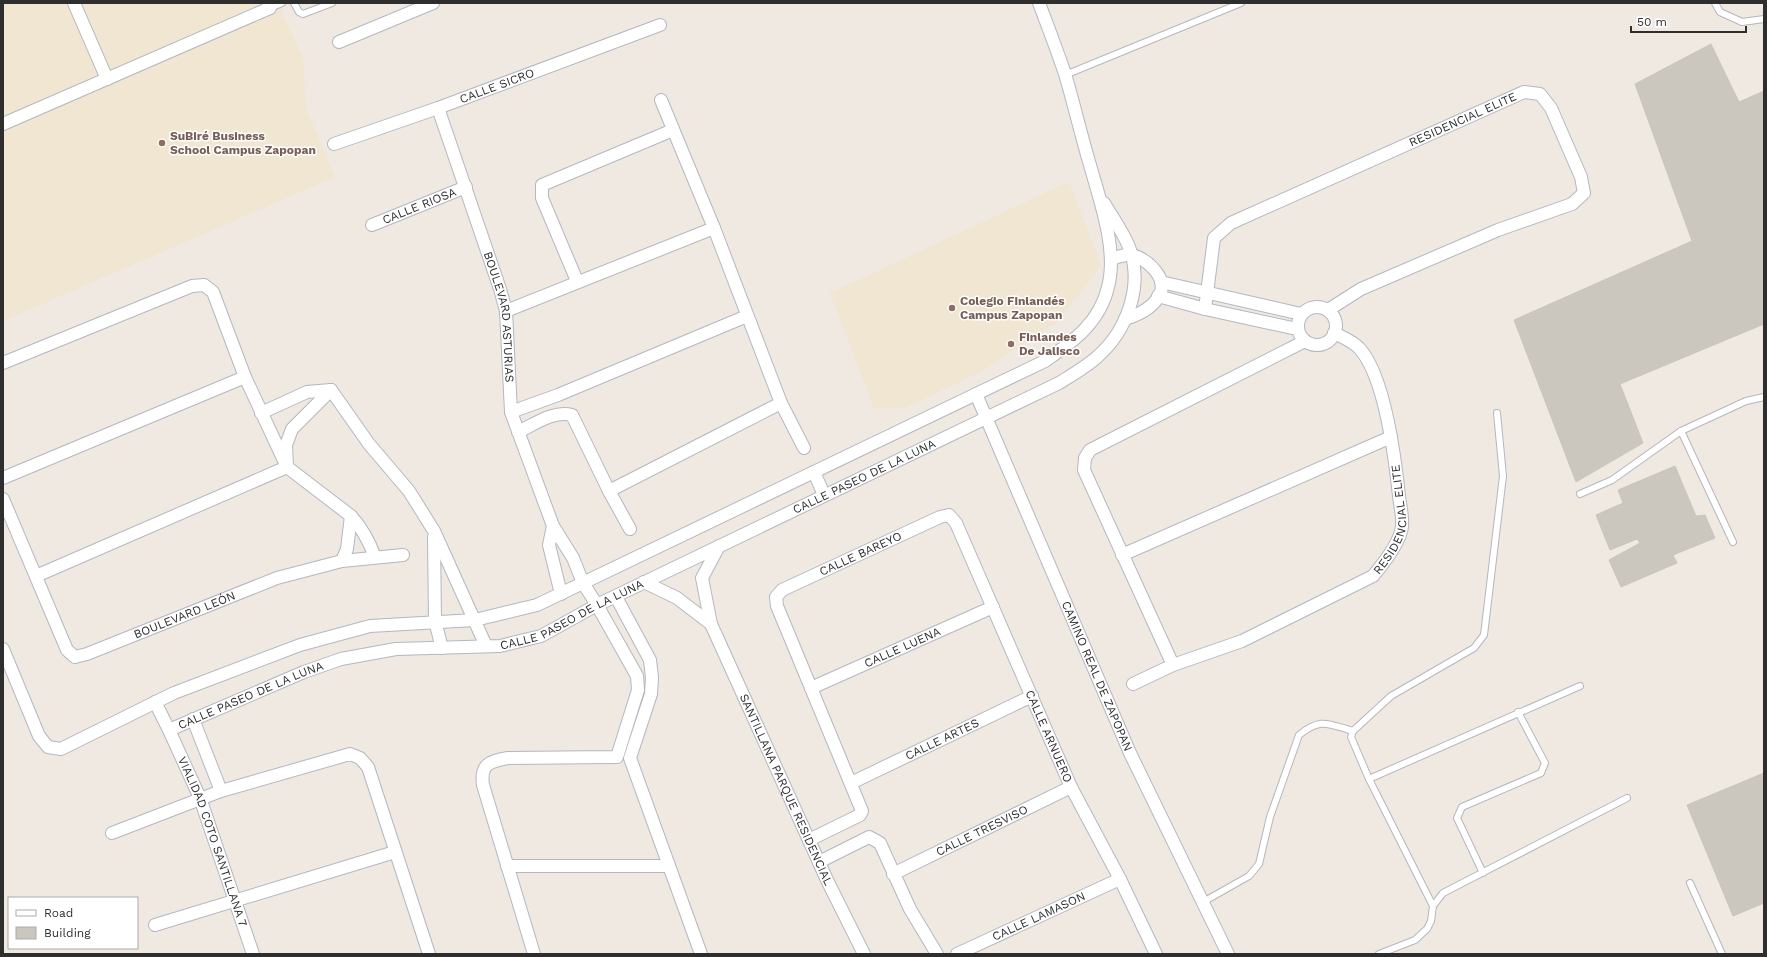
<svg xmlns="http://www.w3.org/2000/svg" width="1767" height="957" font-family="'Work Sans',sans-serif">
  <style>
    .education { fill: #f0e6d1 }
    .building { fill: #cbc7bf; stroke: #cbc5ba }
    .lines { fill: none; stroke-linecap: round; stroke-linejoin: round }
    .service-casing { stroke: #b4b7c1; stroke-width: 8 }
    .minor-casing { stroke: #b4b7c1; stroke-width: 14 }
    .service { stroke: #fff; stroke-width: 6 }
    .minor { stroke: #fff; stroke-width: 12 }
    .education-dot { fill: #8d6e63; stroke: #fff; stroke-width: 1.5 }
    .labels { text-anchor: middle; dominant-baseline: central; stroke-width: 3; stroke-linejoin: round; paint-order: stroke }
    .street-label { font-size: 12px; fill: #2e2e2e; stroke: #fff }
    .education-label { font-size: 12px; font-weight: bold; fill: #785e54; stroke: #fff; text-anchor: start }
  </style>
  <rect width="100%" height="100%" fill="#efe9e1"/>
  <g class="education">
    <path d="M3,3H278L303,58L306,109L335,177L3,321Z"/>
    <path d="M1069,182L1101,266L1057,322L982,371L905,408H874L830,293Z"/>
  </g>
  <g class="building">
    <path d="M1711,44L1739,102L1764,91V324L1620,384L1643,443L1576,482L1514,320L1692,241L1635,84Z"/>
    <path d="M1675,466L1696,516L1705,515L1715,538L1673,555L1677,563L1621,587L1609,560L1640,543L1637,539L1610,550L1596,515L1623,503L1618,490Z"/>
    <path d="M1764,773V903L1733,916L1687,805Z"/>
  </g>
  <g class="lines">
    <g class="service-casing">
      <g id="service">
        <path d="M294,3L299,12L303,14L332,3"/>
        <path d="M1715,3L1720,12L1742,22L1764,19"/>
        <path d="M270,8L282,3"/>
        <path d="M1065,75L1241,3"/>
        <path d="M1681,431L1733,542"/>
        <path d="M1580,494L1612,480L1681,431L1746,401L1764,397"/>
        <path d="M1369,779L1351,737L1353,731L1391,696L1474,648L1484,635L1503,476L1497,413"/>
        <path d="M1483,873L1457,818L1462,807L1541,773L1545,763L1518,712"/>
        <path d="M1690,883L1722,954"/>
        <path d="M1203,902L1249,876L1259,864L1270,817L1299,735C1321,717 1328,724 1353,731"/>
        <path d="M1433,906L1369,779L1580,686"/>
        <path d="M1379,954L1415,940L1427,929L1431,921L1433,906L1443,893L1627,798"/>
      </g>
    </g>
    <g class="minor-casing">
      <g id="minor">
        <path d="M74,3L107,79"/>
        <path d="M339,42L433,3"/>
        <path d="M661,100L714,228L781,403L804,448"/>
        <path id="s1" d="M438,108L500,289L506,311L511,412L553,526L573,558L583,583L597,605L637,676L638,690L617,757L508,758C490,761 480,764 483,785L534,954"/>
        <path d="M3,124L270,8L268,3"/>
        <path id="s2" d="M334,144L438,108L660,25"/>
        <path id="s3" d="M372,225L466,187"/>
        <path d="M1111,259C1118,257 1125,254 1132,255C1147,259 1168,278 1160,294C1154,307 1138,315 1125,319"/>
        <path d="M577,281L542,198V185L673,130"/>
        <path d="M1161,282L1301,314"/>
        <path d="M1158,296L1205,309L1297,329"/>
        <circle cx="1317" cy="326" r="19"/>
        <path id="s4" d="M1205,309L1214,238L1231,223L1524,92L1540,94L1551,108L1581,177L1584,193L1572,204L1498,230L1361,289L1328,310"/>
        <path d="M506,311L714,228"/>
        <path d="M3,363L192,286L204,285L213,292L245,377L287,467L351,516L347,549L342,561"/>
        <path d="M331,390L369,444L409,491L434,531L486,646"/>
        <path id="s5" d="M976,394L1130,753L1228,954"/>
        <path d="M511,412L558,395L747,316"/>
        <path d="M261,413L307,392L331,390"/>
        <path d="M518,432C535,424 554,410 572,415L609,491L630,529"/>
        <path d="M814,472L824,495"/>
        <path d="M3,478L245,377"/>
        <path d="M609,491L781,403"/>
        <path id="s6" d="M3,499L67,650L75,657L87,654L277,578L342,561L403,555"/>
        <path d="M351,516C362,528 369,541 375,557"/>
        <path d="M553,526L549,545L561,594"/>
        <path d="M434,537L435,621L442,648"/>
        <path id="s7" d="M719,546L702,578L711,624L827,880L864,954"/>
        <path d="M1122,555L1391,437"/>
        <path d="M36,576L287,467L286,445L292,429L331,390"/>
        <path d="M644,582L677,598L711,624"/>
        <path d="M616,597L650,660L652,678L651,694L630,758L701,954"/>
        <path d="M3,649L39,736L48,747L61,749L174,693L300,645L370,626L475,620L537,605L1045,361C1074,341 1100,322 1108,287C1118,250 1100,201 1090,165C1081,135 1074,104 1065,74C1057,50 1048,27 1039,3"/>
        <path d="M1173,665L1084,470L1085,458L1090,450L1305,341"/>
        <path id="s8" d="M1133,684L1173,665L1242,641L1373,576C1383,564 1401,541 1402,526C1403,517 1400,505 1399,496C1395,458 1385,378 1360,349C1353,341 1344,338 1334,333"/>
        <path id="s9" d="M811,688L993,607"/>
        <path id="s10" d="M155,702L169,730L304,672L341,659L396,649L500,646L541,636L597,605L1059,383C1072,375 1086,367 1097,357C1127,331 1144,285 1129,247C1123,232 1112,217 1104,203"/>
        <path d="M193,719L221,791"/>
        <path id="s11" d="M169,730L200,798L253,954"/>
        <path id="s12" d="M851,783L1032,696"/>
        <path d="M112,833L221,791L350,754L360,758L368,767L429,954"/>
        <path id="s13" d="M809,840L860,815L862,811L777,606L776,597L782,590L940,517L949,515L956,523L1071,787L1120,879L1156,954"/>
        <path d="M819,862L869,837L880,843L910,909L937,954"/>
        <path d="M507,866H668"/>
        <path id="s14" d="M893,874L1071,787"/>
        <path d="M155,925L395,852"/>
        <path id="s15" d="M957,954L1120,879"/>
      </g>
    </g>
    <use href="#service" class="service"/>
    <use href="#minor" class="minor"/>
  </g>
  <g class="education-dot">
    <circle cx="162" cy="143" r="4"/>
    <circle cx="952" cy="308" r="4"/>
    <circle cx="1011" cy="344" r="4"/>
  </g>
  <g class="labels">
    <g class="street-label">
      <text stroke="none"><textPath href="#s2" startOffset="173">CALLE SICRO</textPath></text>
      <text stroke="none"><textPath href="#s4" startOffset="348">RESIDENCIAL ELITE</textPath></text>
      <text stroke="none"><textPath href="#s3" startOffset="51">CALLE RIOSA</textPath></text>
      <text stroke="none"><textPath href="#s1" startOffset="219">BOULEVARD ASTURIAS</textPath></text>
      <text stroke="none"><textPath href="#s10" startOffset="780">CALLE PASEO DE LA LUNA</textPath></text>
      <text stroke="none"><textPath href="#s8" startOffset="326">RESIDENCIAL ELITE</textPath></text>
      <text stroke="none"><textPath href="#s13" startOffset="388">CALLE BAREYO</textPath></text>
      <text stroke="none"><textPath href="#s10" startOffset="456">CALLE PASEO DE LA LUNA</textPath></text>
      <text stroke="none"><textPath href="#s6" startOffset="292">BOULEVARD LEÓN</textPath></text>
      <text stroke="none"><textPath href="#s9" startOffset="100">CALLE LUENA</textPath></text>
      <text stroke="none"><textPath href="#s5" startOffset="307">CAMINO REAL DE ZAPOPAN</textPath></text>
      <text stroke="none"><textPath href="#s10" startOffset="120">CALLE PASEO DE LA LUNA</textPath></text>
      <text stroke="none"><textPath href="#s13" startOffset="728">CALLE ARNUERO</textPath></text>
      <text stroke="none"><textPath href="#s12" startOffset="101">CALLE ARTES</textPath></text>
      <text stroke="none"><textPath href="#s7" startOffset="265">SANTILLANA PARQUE RESIDENCIAL</textPath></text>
      <text stroke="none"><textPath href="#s14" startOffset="99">CALLE TRESVISO</textPath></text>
      <text stroke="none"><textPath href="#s11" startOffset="120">VIALIDAD COTO SANTILLANA 7</textPath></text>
      <text stroke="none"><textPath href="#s15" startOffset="90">CALLE LAMASON</textPath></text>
    </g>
    <g class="education-label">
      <text x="170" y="136">SuBiré Business<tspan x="170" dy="14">School Campus Zapopan</tspan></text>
      <text x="960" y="301">Colegio Finlandés<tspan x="960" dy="14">Campus Zapopan</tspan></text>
      <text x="1019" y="337">Finlandes<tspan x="1019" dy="14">De Jalisco</tspan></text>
    </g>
  </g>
  <rect width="1767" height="957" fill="none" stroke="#2e2e2e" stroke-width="8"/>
  <rect x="8" y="897" width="130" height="52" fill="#ffffff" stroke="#ababab"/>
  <rect x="16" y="910" width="20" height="6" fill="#ffffff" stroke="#ababab"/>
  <text x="44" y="917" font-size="12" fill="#2e2e2e">Road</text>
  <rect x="16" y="927" width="20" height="12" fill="#cbc7bf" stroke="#ababab"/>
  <text x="44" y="937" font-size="12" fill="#2e2e2e">Building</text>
  <path d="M1631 26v6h115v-6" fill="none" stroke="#2e2e2e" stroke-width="2"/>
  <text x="1637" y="26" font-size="12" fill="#2e2e2e" stroke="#ffffff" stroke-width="3" paint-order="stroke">50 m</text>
</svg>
